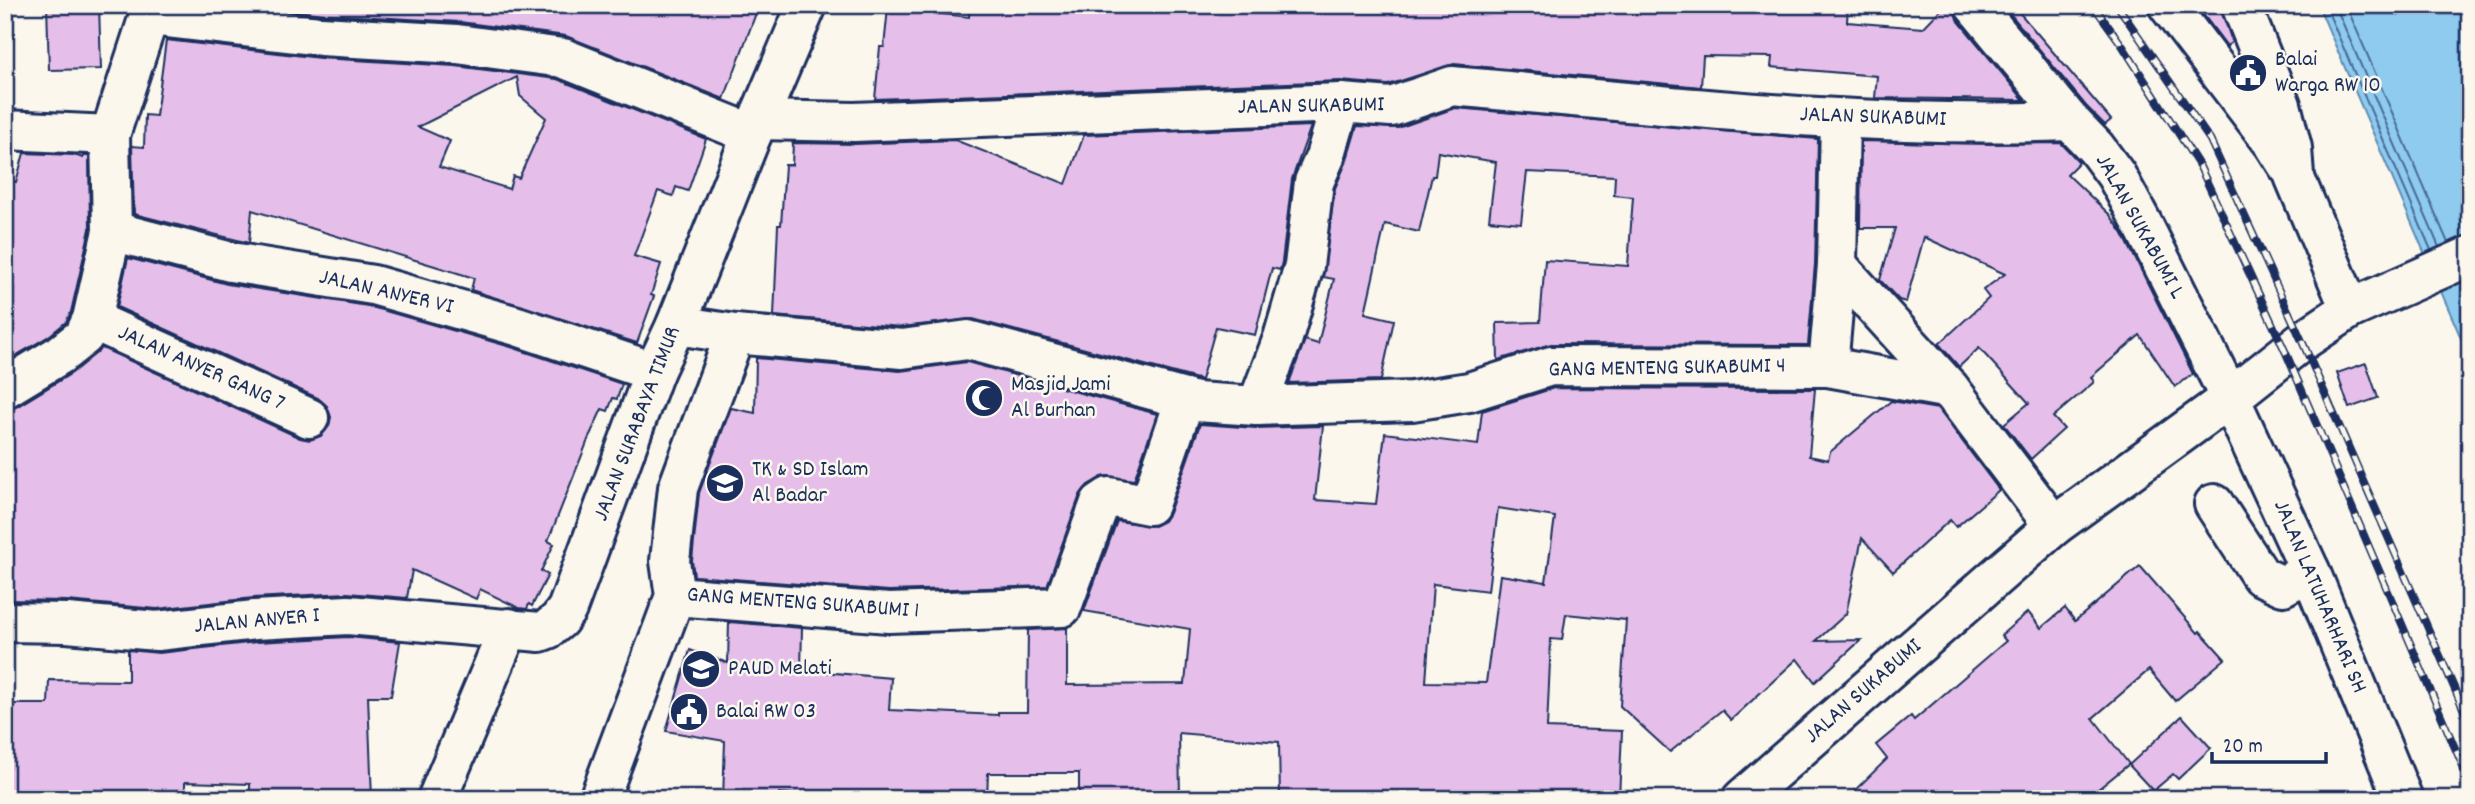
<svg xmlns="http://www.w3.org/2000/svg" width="2475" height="804" font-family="Dekko,sans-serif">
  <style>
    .water { fill: #8fcbef; stroke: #618db5; stroke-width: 2 }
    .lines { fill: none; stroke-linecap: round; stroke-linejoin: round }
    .shore { stroke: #496d98; stroke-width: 2 }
    .building { fill: #e5bfe9; stroke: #1b2f5e; stroke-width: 2; fill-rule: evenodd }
    .minor-casing { stroke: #1b2f5e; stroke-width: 44 }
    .minor { stroke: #fbf7ec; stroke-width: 38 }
    .rail-casing { stroke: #1b2f5e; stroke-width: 8 }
    .rail { stroke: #fbf7ec; stroke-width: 5; stroke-dasharray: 16; stroke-linecap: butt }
    .labels { text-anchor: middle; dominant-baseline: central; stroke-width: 5; stroke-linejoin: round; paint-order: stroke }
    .poi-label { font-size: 23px; fill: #1b2f5e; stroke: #fbf7ec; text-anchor: start }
    .street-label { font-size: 23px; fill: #1b2f5e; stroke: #fbf7ec }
  </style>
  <rect width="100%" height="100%" fill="#fbf7ec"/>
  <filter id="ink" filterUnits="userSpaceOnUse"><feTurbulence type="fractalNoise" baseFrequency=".0143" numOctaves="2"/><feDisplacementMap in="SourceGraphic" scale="14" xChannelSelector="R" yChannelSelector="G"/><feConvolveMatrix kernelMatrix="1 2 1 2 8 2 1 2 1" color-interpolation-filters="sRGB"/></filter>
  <g filter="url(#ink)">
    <path class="water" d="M2318,5H2462L2470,24V359Z"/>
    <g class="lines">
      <g class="shore">
        <path d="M2325,5L2431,250"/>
        <path d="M2335,5L2439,247"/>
        <path d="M2346,5L2448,243"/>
      </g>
    </g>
    <g class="building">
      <path d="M47,5H99L101,69L49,70Z"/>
      <path d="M246,5H759L724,99L566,36L460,22L323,14Z"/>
      <path d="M970,5H1848L1847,22L1923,28L1945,5H1953L1957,19L2024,100L1875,98L1877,76L1771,67L1772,57L1703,56L1701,87L1454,64L1388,85L1340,81L875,99L880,47H884L888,8L969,17Z"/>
      <path d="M2003,5H2013L2111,120L2105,125L2086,106Z"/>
      <path d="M2196,5H2220L2232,42L2227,46Z"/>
      <path d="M166,40L320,58L455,66L557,79L706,139L688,191L676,187L673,196L658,191L634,256L661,264L651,295L654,296L637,343L471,290L474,278L252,210L249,243L134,214L132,146L144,147L145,115L156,116ZM517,77L520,96L546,118L519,178L513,176L509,189L439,167L450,141L418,127Z"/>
      <path d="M1455,108L1818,139L1815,264L1808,345L1551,344L1498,360L1497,323L1540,322L1545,260L1628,266L1633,197L1614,195L1615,176L1527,172L1521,223L1489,220L1496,162L1438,152L1435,176H1432L1419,232L1385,224L1365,313L1394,320L1381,380L1289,383L1305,340L1318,344L1334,279L1323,277L1335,188L1346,163L1357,126L1398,128Z"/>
      <path d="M1311,126L1292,179L1282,262L1280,270L1272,268L1255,335L1216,327L1201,380L973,319L901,327L774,316L778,225H781L785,165H792L793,143L855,144L955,140L1066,184L1084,135Z"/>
      <path d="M1861,141L1992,144L2061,143L2079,162L2067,174L2110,215L2123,234L2193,374L2175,387L2140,335L2091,377L2094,382L2053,417L2064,429L2031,459L2004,424L2029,403L1979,348L1959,367L1939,344L1989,298L1983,290L2005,274L1924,237L1906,302L1899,300L1880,280L1895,228H1860Z"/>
      <path d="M24,153L74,155L83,158L84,156H89L90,229L71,312L66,322L49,336L5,362V179L16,182Z"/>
      <path d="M128,258L227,284L368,306L511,347L622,384L617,399L613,398L608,411L602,409L590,435L548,541L554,544L541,571L548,575L532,606L529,604L527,609L519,608L480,589L476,599L412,570L407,598L347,593L253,598L157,609L67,601L5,600V410L16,407L72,373L102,348L300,438L310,440L321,436L329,426L331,417L327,406L318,398L117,307Z"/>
      <path d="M756,358L900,371L967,362L1157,414L1134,480L1104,476L1088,485L1080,495L1047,586L889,591L694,576L692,561L699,493L731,408L755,413Z"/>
      <path d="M2366,363L2378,398L2349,408L2337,373Z"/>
      <path d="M1554,388L1815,389L1809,456L1828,460L1830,452L1891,401L1938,409L1999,490L1956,527L1950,520L1893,572L1862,538L1846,614L1816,641L1861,640L1815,682L1797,659L1731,720L1722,710L1670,752L1620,706L1626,620L1566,614L1562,640L1551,639L1547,728L1622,731L1619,799H1280L1279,742L1179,733L1180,799H1079V773H988L987,799L854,795L853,798L779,793V795L758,794V799H723L725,741L666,731L690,650L728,663L729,622L802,628L801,670L891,678L889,710L998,715V712H1027L1028,630L1067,628V685L1185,684L1190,629L1084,611L1117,521L1154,526L1164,521L1169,513L1200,424L1256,428L1323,426L1315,500L1376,504L1385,433L1478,445L1482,411ZM1498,508L1555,517L1546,582L1500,575L1486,683L1426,682L1433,584L1488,591Z"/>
      <path d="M2140,566L2198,633L2200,631L2225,659L2175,701L2149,670L2093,718L2129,764L2086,799H1846L1887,759L1876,745L1911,716L1914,720L2006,641L2001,635L2028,612L2041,628L2065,608L2075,621Z"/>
      <path d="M348,637L400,642L391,696H368L372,799H250V784L185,782V792L5,790V704H48L49,680L128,681V650L159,653L257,642Z"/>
      <path d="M2182,716L2211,748L2178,779L2173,774L2153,791L2129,765Z"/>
    </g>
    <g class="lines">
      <g class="minor-casing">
        <g id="minor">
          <path d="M1974,5L2070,121L2096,148L2116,175L2142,223L2230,398L2310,571L2403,799"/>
          <path d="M2168,5L2274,144L2288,166"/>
          <path d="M2241,5L2281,105L2292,148L2294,176L2350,309"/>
          <path d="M149,16L321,36L457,44L563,58L752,134"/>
          <path d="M758,120L854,122L1341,103L1391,107L1452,86C1657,104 1864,129 2070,121"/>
          <path d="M5,130L110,135"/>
          <path d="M112,231L231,262L373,285L517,326L654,372"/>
          <path d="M1837,265L1950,389"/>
          <path d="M92,320L309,418"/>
          <path d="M676,325L735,334L902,349L968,340L1196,402L1257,406L1412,401L1469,392L1551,366L1828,367L1950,389L2054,526"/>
          <path d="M1828,367L1837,265L1840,119"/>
          <path d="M5,388L61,354L84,336L92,319L112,231L110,135L149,16V5"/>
          <path d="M1257,406L1283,338L1304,266L1314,182L1325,157L1341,103"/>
          <path d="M2214,504L2261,576L2283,586L2310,571"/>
          <path d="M675,596L889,613L1062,607L1100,503L1109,497L1149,505L1185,399"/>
          <path d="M5,622L67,623L157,631L255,620L348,615L540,632L548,629L559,620L567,609L654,372L676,325L752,134L807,5"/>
          <path d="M437,799L509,628"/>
          <path d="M599,799L675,596L670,561L678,488L735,334"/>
          <path d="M1742,799L2054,526L2230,398L2302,341L2350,309L2470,256"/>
        </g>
      </g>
      <use href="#minor" class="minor"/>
      <g class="rail-casing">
        <g id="rail">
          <path d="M2093,5L2122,45L2200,167L2286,353L2470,783"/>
          <path d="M2117,5L2210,140L2302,341L2470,724"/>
        </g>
      </g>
      <use href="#rail" class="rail"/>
    </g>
  </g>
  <defs>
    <g id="civic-disc" transform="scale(2.0125)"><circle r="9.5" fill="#1b2f5e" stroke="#fbf7ec"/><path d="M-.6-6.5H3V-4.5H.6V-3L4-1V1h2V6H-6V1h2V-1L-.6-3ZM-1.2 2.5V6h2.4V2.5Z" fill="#fff"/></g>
    <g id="mosque-disc" transform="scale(2.0125)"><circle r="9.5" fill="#1b2f5e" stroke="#fbf7ec"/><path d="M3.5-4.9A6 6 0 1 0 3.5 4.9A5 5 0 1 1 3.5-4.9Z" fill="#fff"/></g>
    <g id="school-disc" transform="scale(2.0125)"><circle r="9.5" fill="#1b2f5e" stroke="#fbf7ec"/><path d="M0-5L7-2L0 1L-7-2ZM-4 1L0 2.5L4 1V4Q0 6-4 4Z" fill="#fff"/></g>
  </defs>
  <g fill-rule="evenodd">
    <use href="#civic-disc" x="2248" y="73"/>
    <use href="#mosque-disc" x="984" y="398"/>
    <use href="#school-disc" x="725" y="483"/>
    <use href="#school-disc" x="701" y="669"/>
    <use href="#civic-disc" x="689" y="712"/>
  </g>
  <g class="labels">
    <g class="poi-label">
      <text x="2275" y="60">Balai<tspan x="2275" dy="26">Warga RW 10</tspan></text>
      <text x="1011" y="385">Masjid Jami<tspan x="1011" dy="26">Al Burhan</tspan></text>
      <text x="752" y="470">TK &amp; SD Islam<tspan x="752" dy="26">Al Badar</tspan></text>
      <text x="728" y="669">PAUD Melati</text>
      <text x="716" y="712">Balai RW 03</text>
    </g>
    <g class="street-label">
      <text transform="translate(1311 107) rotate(-1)">JALAN SUKABUMI</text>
      <text transform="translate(1873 118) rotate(2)">JALAN SUKABUMI</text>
      <text transform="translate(2139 227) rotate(61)">JALAN SUKABUMI L</text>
      <text transform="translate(386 293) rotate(13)">JALAN ANYER VI</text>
      <text transform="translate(201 369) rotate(24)">JALAN ANYER GANG 7</text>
      <text transform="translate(1667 369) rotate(-1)">GANG MENTENG SUKABUMI 4</text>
      <text transform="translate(638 424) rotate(-69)">JALAN SURABAYA TIMUR</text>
      <text transform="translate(2319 597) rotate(67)">JALAN LATUHARHARI SH</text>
      <text transform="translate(803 604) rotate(4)">GANG MENTENG SUKABUMI 1</text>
      <text transform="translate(257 622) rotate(-5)">JALAN ANYER I</text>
      <text transform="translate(1864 692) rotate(-41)">JALAN SUKABUMI</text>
    </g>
  </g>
  <rect width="2475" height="804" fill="none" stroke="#fbf7ec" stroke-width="28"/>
  <rect x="14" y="14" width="2447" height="776" fill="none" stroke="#1b2f5e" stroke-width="2.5" filter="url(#ink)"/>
  <path d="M2212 752v10h114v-10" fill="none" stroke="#1b2f5e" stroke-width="3.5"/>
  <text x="2223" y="752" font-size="21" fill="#1b2f5e" stroke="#fbf7ec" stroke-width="5" paint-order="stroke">20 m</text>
</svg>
